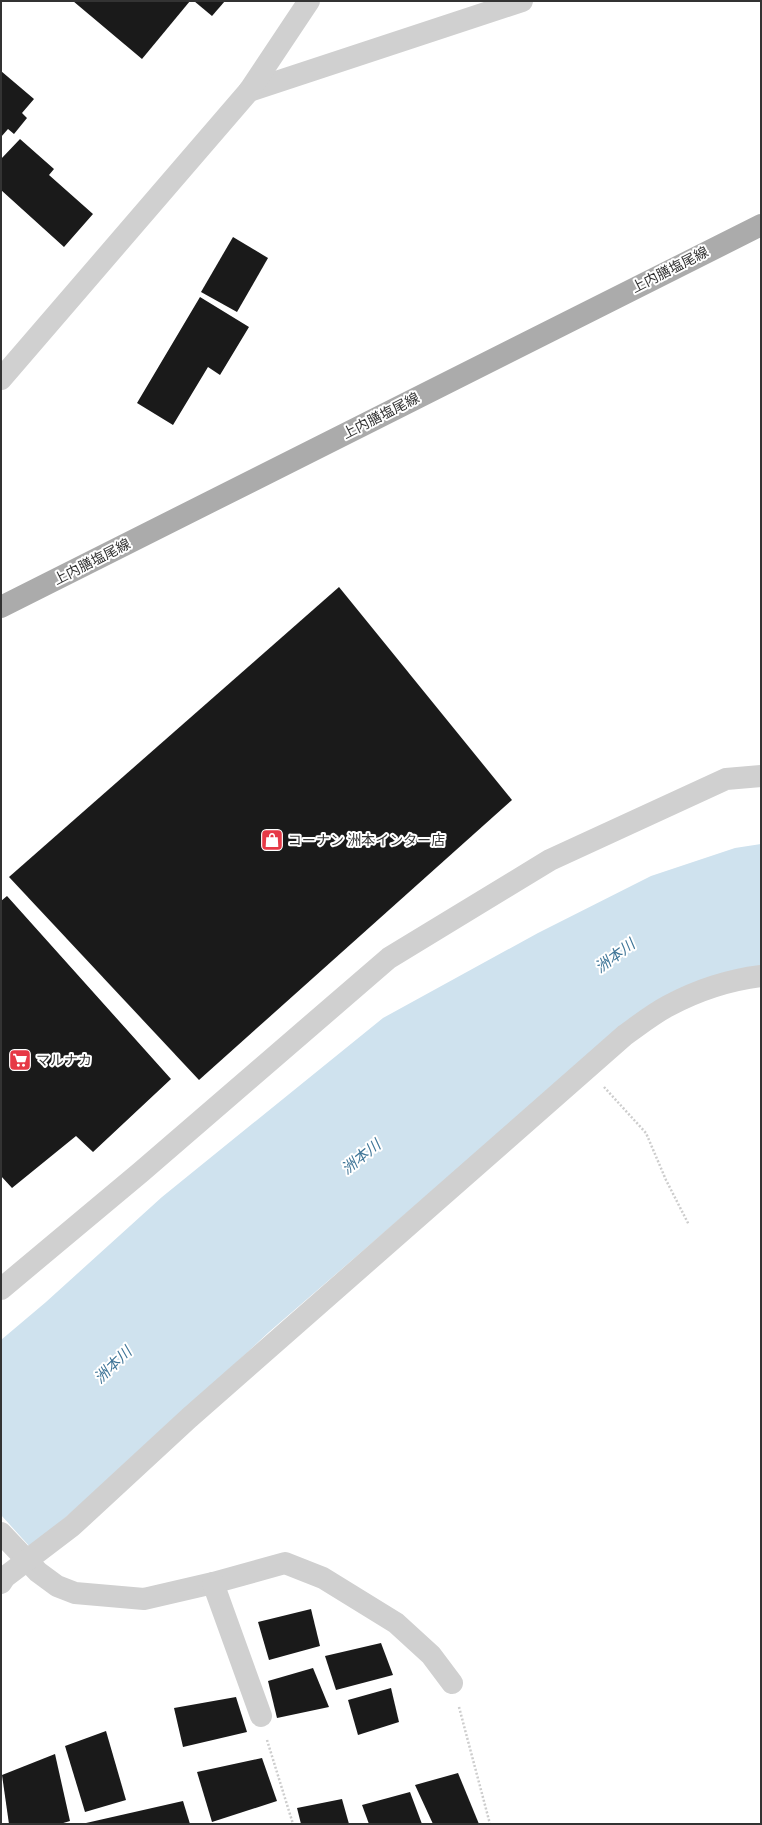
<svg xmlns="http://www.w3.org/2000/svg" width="762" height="1825" font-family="Karla,'Noto Sans JP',sans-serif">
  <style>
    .water { fill: #cfe2ee }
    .building { fill: #1a1a1a }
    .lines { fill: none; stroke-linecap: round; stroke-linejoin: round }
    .path { stroke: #cdcdcd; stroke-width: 2.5; stroke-dasharray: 2 2; stroke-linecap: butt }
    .minor { stroke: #d0d0d0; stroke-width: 22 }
    .major { stroke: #ababab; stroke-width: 22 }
    .labels { text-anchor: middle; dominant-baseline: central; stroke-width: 4; stroke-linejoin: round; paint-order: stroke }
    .street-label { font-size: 14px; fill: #333; stroke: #fff }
    .poi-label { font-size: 14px; fill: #333; stroke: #fff; text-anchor: start }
    .water-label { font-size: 15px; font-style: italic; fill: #3f7597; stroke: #fff }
  </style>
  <rect width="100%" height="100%" fill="#fff"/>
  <path class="water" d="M761,844V968L716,978L499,1133L269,1332L160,1434L31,1548L1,1515V1340L46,1302L162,1197L383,1018L538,933L651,876L735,848Z"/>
  <g class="building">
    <path d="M73,1H190L142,59Z"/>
    <path d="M194,1H225L212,16Z"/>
    <path d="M1,71L34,99L22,113L27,118L14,134L8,129L1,137Z"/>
    <path d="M20,139L54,169L49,175L93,214L64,247L1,190V159Z"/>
    <path d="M233,237L268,258L237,312L201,292Z"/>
    <path d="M200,297L249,327L220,375L208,367L173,425L137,403Z"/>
    <path d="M339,587L512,800L199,1080L9,877Z"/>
    <path d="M7,896L171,1079L93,1152L76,1136L12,1188L1,1176V901Z"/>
    <path d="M311,1609L320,1646L269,1660L258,1622Z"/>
    <path d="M381,1643L393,1675L336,1690L325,1656Z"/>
    <path d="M313,1668L329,1707L277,1718L268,1681Z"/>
    <path d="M391,1688L399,1722L358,1735L348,1700Z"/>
    <path d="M236,1697L247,1732L183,1747L174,1708Z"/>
    <path d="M106,1731L126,1800L85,1812L65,1746Z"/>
    <path d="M55,1754L70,1821L60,1824H9L2,1775Z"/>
    <path d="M262,1758L277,1801L212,1822L197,1772Z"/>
    <path d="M458,1773L479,1824H433L415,1785Z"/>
    <path d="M410,1792L422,1824H369L362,1805Z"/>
    <path d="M342,1799L349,1824H301L297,1808Z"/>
    <path d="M183,1801L190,1824H87L86,1823Z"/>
  </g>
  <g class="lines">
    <g class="path">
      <path d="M604,1087L646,1133L666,1180L689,1225"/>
      <path d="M459,1707L490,1824"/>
      <path d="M267,1740L293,1824"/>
    </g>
    <g class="minor">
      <path d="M249,91L522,1"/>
      <path d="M1,379L249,91L309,1"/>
      <path d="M1,1289L141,1172L389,958L550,860L726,779L761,776"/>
      <path d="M1,1533L38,1572L57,1586L75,1593L144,1599L213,1583L285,1563L323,1578L396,1623L431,1655L452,1683"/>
      <path d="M1,1583L5,1577L72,1526L189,1418L625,1035C639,1025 653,1014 668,1006C696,991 729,980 761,976"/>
      <path d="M213,1583L261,1716"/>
    </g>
    <path class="major" d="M1,607L761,225"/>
  </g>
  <defs>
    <g id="shop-square" transform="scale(1.15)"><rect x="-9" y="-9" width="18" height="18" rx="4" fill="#e63946" stroke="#fff"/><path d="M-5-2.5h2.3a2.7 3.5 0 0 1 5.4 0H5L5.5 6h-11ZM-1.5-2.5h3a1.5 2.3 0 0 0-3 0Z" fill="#fff"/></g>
    <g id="supermarket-square" transform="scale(1.15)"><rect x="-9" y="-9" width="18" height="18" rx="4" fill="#e63946" stroke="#fff"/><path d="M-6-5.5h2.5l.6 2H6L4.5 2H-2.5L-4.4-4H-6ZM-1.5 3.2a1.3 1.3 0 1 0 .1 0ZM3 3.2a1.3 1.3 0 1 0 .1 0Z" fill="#fff"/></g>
  </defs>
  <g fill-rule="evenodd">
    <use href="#shop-square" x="272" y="840"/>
    <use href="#supermarket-square" x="20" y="1060"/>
  </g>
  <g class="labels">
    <g class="street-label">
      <text transform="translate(670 270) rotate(-27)">上内膳塩尾線</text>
      <text transform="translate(381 416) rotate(-27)">上内膳塩尾線</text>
      <text transform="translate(92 562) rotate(-27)">上内膳塩尾線</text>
    </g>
    <g class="poi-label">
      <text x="288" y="840">コーナン 洲本インター店</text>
      <text x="36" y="1060">マルナカ</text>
    </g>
    <g class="water-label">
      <text transform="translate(615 956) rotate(-37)">洲本川</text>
      <text transform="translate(361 1157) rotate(-39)">洲本川</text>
      <text transform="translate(113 1365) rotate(-44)">洲本川</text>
    </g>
  </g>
  <rect width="762" height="1825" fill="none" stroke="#333333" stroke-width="4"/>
</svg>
